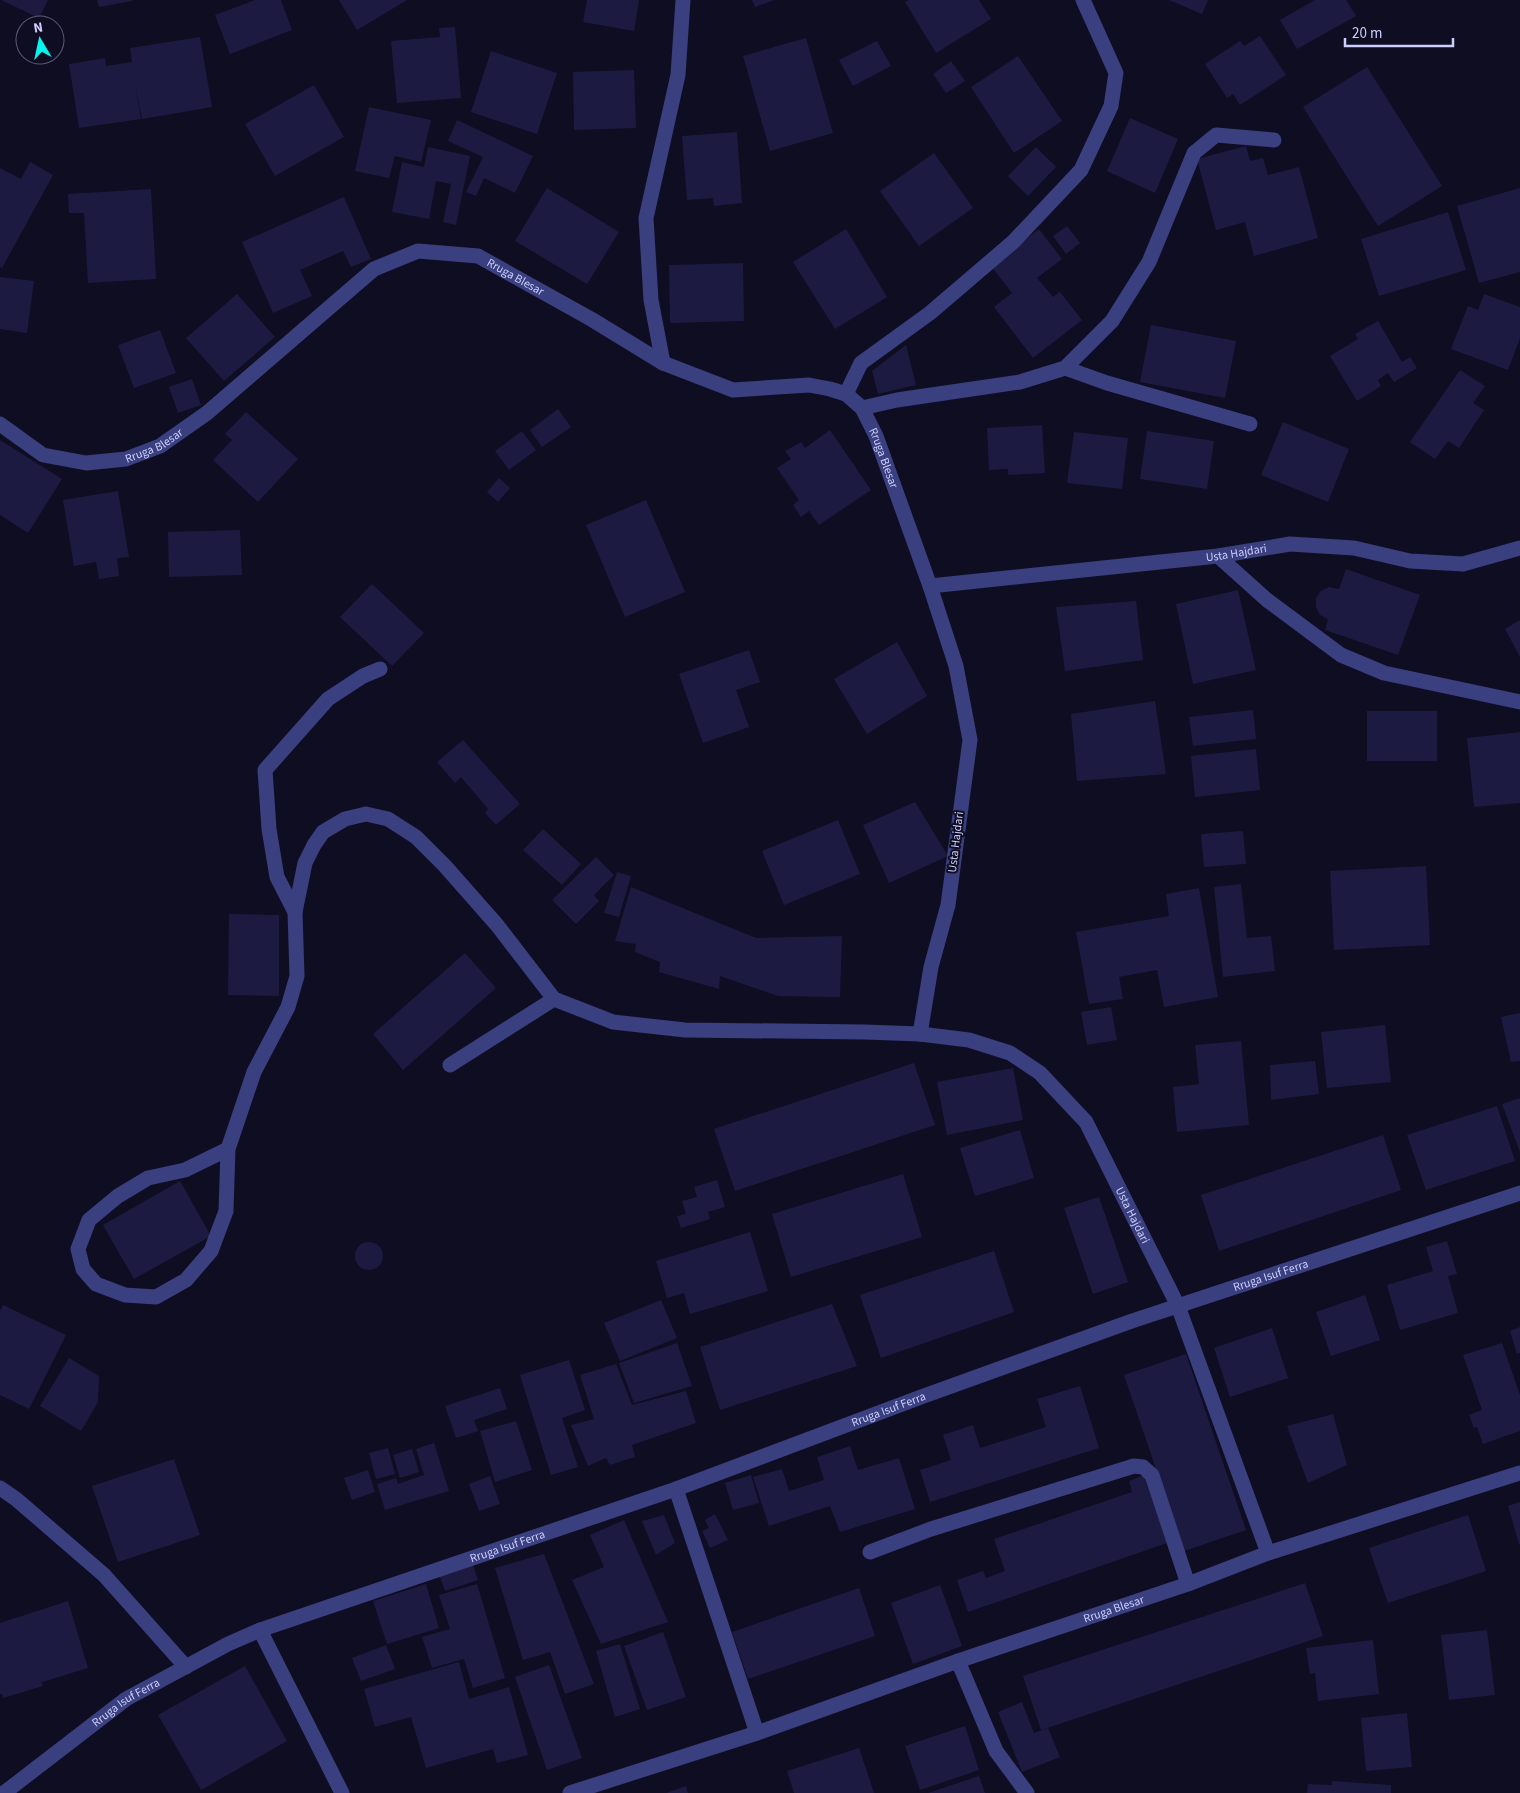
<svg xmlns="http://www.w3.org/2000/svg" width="1520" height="1793" font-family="'Source Sans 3',sans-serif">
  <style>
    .building { fill: #1d1a41 }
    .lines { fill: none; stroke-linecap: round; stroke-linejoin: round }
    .minor { stroke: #393f7f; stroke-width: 15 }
    .labels { text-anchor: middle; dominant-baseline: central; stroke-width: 4; stroke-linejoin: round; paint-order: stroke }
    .street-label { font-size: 12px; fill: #cecefe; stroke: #0e0d21 }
  </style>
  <rect width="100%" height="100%" fill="#0e0d21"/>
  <g class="building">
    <path d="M1,0H48L39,18Z"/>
    <path d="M97,0H132V1L99,7Z"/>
    <path d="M255,0H281L292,30L230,54L215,15Z"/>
    <path d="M339,0H407L357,30Z"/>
    <path d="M587,0H639L634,31L583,22Z"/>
    <path d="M752,0H774L755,7Z"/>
    <path d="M909,0H979L991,19L936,53L905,2Z"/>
    <path d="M1169,0H1208L1202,14Z"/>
    <path d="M1315,0H1346L1356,16L1297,49L1280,20Z"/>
    <path d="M455,27L461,98L397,103L391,41L440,37L439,28Z"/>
    <path d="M1260,36L1286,75L1240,105L1233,94L1227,98L1205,64L1240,41L1244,46Z"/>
    <path d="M200,37L212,107L142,119L135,84L141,119L79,128L69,64L105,58L106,66L132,62L130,48Z"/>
    <path d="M806,38L833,133L770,151L743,56Z"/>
    <path d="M877,41L891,66L853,86L839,60Z"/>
    <path d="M491,51L557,73L537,134L471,112Z"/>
    <path d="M1018,56L1062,121L1014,153L971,87Z"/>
    <path d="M951,61L965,81L946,93L933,74Z"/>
    <path d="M1367,67L1442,186L1378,226L1303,107Z"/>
    <path d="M634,70L636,128L574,130L573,72Z"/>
    <path d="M314,85L344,137L275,176L245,124Z"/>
    <path d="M369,107L431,120L421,162L395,156L389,178L355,171Z"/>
    <path d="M1130,118L1178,139L1155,193L1107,171Z"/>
    <path d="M457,120L533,156L515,193L484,178L476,196L466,192L483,157L448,141Z"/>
    <path d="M737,132L742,203L714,206L713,198L687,200L682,136Z"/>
    <path d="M1246,146L1250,161L1263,158L1268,175L1299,167L1318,238L1254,256L1245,222L1216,230L1197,159Z"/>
    <path d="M428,147L470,156L456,225L443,222L451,184L436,181L429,219L392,212L402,162L424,167Z"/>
    <path d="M1036,147L1056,167L1028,196L1008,176Z"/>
    <path d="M934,153L973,208L919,246L880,191Z"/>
    <path d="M30,162L53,175L2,268L0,267V168L21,179Z"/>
    <path d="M547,188L619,232L587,284L515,241Z"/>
    <path d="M1520,188V272L1479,283L1457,206Z"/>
    <path d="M151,189L156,279L88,283L84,213H69L68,194Z"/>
    <path d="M344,197L371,259L351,267L343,251L300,270L312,296L273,313L242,242Z"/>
    <path d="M1448,212L1466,270L1379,296L1361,239Z"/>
    <path d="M1067,226L1080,243L1066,254L1053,236Z"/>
    <path d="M846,229L887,297L835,329L793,262Z"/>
    <path d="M1039,229L1062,259L1037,278L1053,297L1060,292L1082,320L1033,358L994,307L1012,293L991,266Z"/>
    <path d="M743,263L744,321L670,323L669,265Z"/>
    <path d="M0,277L34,281L27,333L0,329Z"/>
    <path d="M237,294L275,337L224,381L186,338Z"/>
    <path d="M1484,294L1520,307V338L1508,370L1451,349L1468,306L1478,310Z"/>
    <path d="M1378,321L1402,362L1410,357L1417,368L1394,382L1388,373L1378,380L1381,386L1357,401L1330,356L1358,339L1355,334Z"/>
    <path d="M1151,325L1236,341L1225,398L1140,382Z"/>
    <path d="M160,330L176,373L134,388L118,345Z"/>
    <path d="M906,345L916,385L878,394L872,371Z"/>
    <path d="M1460,370L1485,386L1473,403L1484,410L1459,448L1448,441L1435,459L1410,442Z"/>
    <path d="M192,379L201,405L178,413L169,387Z"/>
    <path d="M558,409L571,427L542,447L530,430Z"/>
    <path d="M246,412L298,459L258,502L213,460L232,440L225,434Z"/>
    <path d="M1283,422L1349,449L1328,502L1261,475Z"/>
    <path d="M1042,425L1045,473L1008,475V469L989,470L987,428Z"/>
    <path d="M830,430L871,490L819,525L809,511L801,517L793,505L799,500L777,468L791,459L785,451L801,442L805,448Z"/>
    <path d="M522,431L536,450L509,470L495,451Z"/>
    <path d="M1147,431L1214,441L1207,489L1140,479Z"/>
    <path d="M1074,432L1128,438L1122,489L1067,483Z"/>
    <path d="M0,440L62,479L28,533L0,515Z"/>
    <path d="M499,478L510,488L498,502L487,492Z"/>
    <path d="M118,491L129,557L117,558L119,576L99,579L96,562L74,566L63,500Z"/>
    <path d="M646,500L685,592L625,617L586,525Z"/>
    <path d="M240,530L242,575L169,577L168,532Z"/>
    <path d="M1346,569L1420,595L1398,655L1325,630L1328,619L1320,615L1316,607V598L1321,591L1329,587L1339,589Z"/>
    <path d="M372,584L424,633L392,666L340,617Z"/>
    <path d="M1238,590L1256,670L1193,684L1176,604Z"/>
    <path d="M1136,601L1143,660L1065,671L1056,607Z"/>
    <path d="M1520,620V657L1505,629Z"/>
    <path d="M897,642L927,696L867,734L834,679Z"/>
    <path d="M749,650L760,682L736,690L749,727L703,743L679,674Z"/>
    <path d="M1155,701L1166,774L1077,781L1071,714Z"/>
    <path d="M1253,710L1256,739L1193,746L1189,717Z"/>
    <rect x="1367" y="711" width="70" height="50"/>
    <path d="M1520,732V803L1474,807L1467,738Z"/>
    <path d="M463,740L520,804L496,825L485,813L488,809L461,777L455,783L437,762Z"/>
    <path d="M1256,749L1260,790L1195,797L1191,756Z"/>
    <path d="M915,802L948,856L889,883L863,825Z"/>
    <path d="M838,820L860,874L784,905L762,851Z"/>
    <path d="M543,829L581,864L562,885L523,850Z"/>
    <path d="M1243,831L1246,864L1204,867L1201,834Z"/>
    <path d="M596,857L614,875L594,895L599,901L576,924L552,900Z"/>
    <path d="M1426,866L1430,945L1334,950L1330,871Z"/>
    <path d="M617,872L631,876L619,917L604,913Z"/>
    <path d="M1241,884L1247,938L1271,936L1275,971L1223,977L1214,887Z"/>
    <path d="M631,887L756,938L842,936L840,997L778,996L720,976L719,989L659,972L660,962L635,952L636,944L615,941Z"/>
    <path d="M1199,888L1218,997L1164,1007L1157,970L1119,977L1123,999L1089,1004L1076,932L1169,916L1166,894Z"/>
    <path d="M229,914L279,915V996L228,995Z"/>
    <path d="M465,953L496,988L403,1070L373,1034Z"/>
    <path d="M1111,1007L1117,1040L1087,1045L1081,1012Z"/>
    <path d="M1520,1013V1061L1511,1062L1501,1017Z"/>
    <path d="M1385,1025L1391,1082L1327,1088L1321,1032Z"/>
    <path d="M1241,1041L1249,1125L1177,1132L1173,1087L1199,1084L1195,1045Z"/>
    <path d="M1315,1061L1319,1094L1271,1100L1270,1065Z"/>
    <path d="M914,1063L935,1125L735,1191L714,1129Z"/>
    <path d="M1013,1068L1023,1120L947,1135L937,1082Z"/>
    <path d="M1520,1098V1152L1502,1104Z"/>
    <path d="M1497,1106L1515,1161L1426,1190L1407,1135Z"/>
    <path d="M1020,1130L1034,1178L975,1196L960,1148Z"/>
    <path d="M1383,1135L1401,1190L1219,1251L1201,1195Z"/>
    <path d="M903,1174L922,1237L791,1277L772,1214Z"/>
    <path d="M717,1180L725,1207L708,1212L710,1219L681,1228L677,1216L686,1214L682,1201L697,1197L694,1187Z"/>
    <path d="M180,1181L211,1236L134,1279L103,1225Z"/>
    <path d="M1099,1197L1128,1282L1093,1294L1064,1208Z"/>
    <path d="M750,1232L768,1291L690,1314L684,1293L667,1298L656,1261Z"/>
    <path d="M1447,1241L1457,1274L1448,1276L1458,1313L1400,1330L1387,1285L1433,1271L1426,1247Z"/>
    <circle cx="369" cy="1256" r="14"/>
    <path d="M994,1251L1014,1312L881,1358L860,1295Z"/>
    <path d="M1365,1295L1380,1340L1331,1356L1316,1312Z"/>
    <path d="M661,1300L677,1338L620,1361L604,1323Z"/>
    <path d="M832,1304L857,1366L720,1410L700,1347Z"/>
    <path d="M3,1305L66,1335L29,1409L0,1395V1311Z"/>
    <path d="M1520,1327V1353L1517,1354L1510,1331Z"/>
    <path d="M1272,1328L1288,1378L1230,1397L1214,1348Z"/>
    <path d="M677,1343L692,1386L634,1403L619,1363Z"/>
    <path d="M1502,1343L1520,1395V1431L1483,1444L1477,1427L1474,1428L1469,1415L1482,1410L1463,1355Z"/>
    <path d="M1186,1354L1246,1530L1184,1551L1124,1375Z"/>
    <path d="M69,1358L99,1376L98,1402L81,1431L40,1406Z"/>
    <path d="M569,1360L585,1410L562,1418L578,1467L551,1475L520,1375Z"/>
    <path d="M616,1364L632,1405L686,1391L696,1423L632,1445L635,1457L610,1465L606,1458L588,1466L571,1425L594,1419L580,1375Z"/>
    <path d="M1080,1386L1099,1448L930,1502L920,1470L951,1460L943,1435L973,1425L980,1448L1046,1427L1037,1399Z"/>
    <path d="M500,1388L507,1409L474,1420L478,1431L456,1438L445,1406Z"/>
    <path d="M1333,1414L1347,1465L1308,1483L1287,1426Z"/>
    <path d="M516,1421L532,1470L495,1482L480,1431Z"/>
    <path d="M434,1443L449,1491L385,1510L377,1484L396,1478L398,1484L424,1475L416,1449Z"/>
    <path d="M850,1446L858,1470L899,1458L915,1509L840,1532L830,1506L769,1526L753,1477L782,1469L789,1491L824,1480L817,1457Z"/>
    <path d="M388,1448L395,1474L376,1479L369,1453Z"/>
    <path d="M412,1449L419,1472L400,1478L393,1455Z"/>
    <path d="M174,1459L200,1535L118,1562L92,1486Z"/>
    <path d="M368,1470L375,1492L352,1500L344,1478Z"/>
    <path d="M1147,1474L1170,1542L968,1612L957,1580L983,1571L986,1578L1005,1571L994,1539L1132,1492L1129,1481Z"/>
    <path d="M751,1475L759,1503L733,1510L725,1483Z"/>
    <path d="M490,1476L500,1504L479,1511L469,1484Z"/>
    <path d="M1520,1502V1544H1519L1508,1506Z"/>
    <path d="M715,1514L728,1540L710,1548L702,1531L709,1528L705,1520Z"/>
    <path d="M664,1515L675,1543L656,1555L642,1521Z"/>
    <path d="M1468,1515L1486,1571L1388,1603L1369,1548Z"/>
    <path d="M624,1520L668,1622L601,1644L572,1580L604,1567L590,1535Z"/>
    <path d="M544,1554L594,1684L565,1694L550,1652L523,1660L495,1568Z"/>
    <path d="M472,1562L478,1580L445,1591L439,1574Z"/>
    <path d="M1305,1583L1323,1636L1041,1730L1023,1676Z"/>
    <path d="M426,1584L439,1628L387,1644L373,1601Z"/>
    <path d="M477,1584L505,1678L473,1688L464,1659L432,1668L422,1637L450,1629L439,1595Z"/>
    <path d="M940,1585L962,1646L913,1664L891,1603Z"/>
    <path d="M859,1588L875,1636L748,1679L732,1632Z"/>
    <path d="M68,1601L88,1668L42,1682L43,1686L3,1698L2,1694H0V1623Z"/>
    <path d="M1487,1630L1495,1695L1449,1700L1441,1635Z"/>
    <path d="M663,1632L686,1697L647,1710L624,1646Z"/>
    <path d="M1373,1640L1379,1694L1318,1701L1315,1673L1310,1674L1306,1648Z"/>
    <path d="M620,1644L640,1709L615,1717L596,1651Z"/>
    <path d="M386,1645L395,1669L361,1681L352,1658Z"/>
    <path d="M459,1662L469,1699L509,1687L528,1755L497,1763L493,1749L426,1768L411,1717L375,1727L364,1689Z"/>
    <path d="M549,1665L582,1758L547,1770L515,1677Z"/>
    <path d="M245,1666L287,1741L201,1790L158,1715Z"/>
    <path d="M1022,1702L1034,1733L1048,1728L1060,1757L1022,1772L998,1712Z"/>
    <path d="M1407,1713L1412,1767L1366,1771L1361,1718Z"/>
    <path d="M965,1726L979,1770L920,1790L905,1746Z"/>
    <path d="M859,1748L874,1793H794L787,1771Z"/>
    <path d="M979,1776L985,1793H928Z"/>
    <path d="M1332,1781L1391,1785V1793H1307L1308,1784L1332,1785Z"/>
    <path d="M686,1786L688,1793H666Z"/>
  </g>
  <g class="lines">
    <g class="minor">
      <path d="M663,363L651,300L646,218L678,75L683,0"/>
      <path d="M1065,368L1107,383L1250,424"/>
      <path d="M846,394L861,363L930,313L1013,242L1081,170L1111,106L1116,73L1083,0"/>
      <path d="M862,408L897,400L1020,382L1065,368L1112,321L1149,262L1194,153L1216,135L1274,140"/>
      <path id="s1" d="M0,424L43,455L86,463L126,459L160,446L207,413L374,269L418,251L478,256L591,319L663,363L733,390L809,385L830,389L846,394L862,408L876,436L930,586L956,666L970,740L948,905L931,967L920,1034L969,1040L1010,1053L1040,1073L1086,1122L1178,1306L1268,1553"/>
      <path d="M1218,556L1267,600L1341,655L1384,673L1520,702"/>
      <path id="s2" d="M930,586L1218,556L1290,544L1354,548L1410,561L1463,564L1520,548"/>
      <path d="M295,912L277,877L269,829L265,770L328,699L363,676L380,669"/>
      <path d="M450,1065L554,999"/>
      <path d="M228,1149L185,1170L148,1178L118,1196L89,1220L78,1249L83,1269L96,1284L125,1295L156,1297L186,1280L211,1251L226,1211L228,1149L254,1072L288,1007L297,976L295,912L305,863L314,845L323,832L345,819L366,814L388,819L416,837L445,866L497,925L554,999L613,1022L685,1030L865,1032L920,1034"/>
      <path d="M0,1488L16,1499L104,1575L186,1667"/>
      <path d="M676,1489L757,1733"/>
      <path d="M870,1552L931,1529L1134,1466L1143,1467L1152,1475L1188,1584"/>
      <path d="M260,1630L342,1793"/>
      <path d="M958,1661L996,1751L1027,1793"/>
      <path id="s3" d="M4,1793L126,1699L228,1644L260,1630L676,1489L921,1397L1132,1321L1520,1193"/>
      <path id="s4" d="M570,1793L757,1733L958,1661L1188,1584L1268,1553L1520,1473"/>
    </g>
  </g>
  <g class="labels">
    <g class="street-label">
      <text stroke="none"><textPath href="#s1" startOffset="602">Rruga Blesar</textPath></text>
      <text stroke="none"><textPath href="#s1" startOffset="168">Rruga Blesar</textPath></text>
      <text stroke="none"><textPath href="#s1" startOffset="1038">Rruga Blesar</textPath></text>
      <text stroke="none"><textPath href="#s2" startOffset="308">Usta Hajdari</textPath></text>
      <text transform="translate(956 842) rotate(-83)">Usta Hajdari</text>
      <text stroke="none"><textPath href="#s1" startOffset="1932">Usta Hajdari</textPath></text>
      <text stroke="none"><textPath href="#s3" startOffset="1376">Rruga Isuf Ferra</textPath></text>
      <text stroke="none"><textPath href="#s3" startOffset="971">Rruga Isuf Ferra</textPath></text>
      <text stroke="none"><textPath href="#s3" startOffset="566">Rruga Isuf Ferra</textPath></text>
      <text stroke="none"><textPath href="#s4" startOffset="574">Rruga Blesar</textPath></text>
      <text stroke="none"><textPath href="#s3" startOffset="152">Rruga Isuf Ferra</textPath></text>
    </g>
  </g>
  <g transform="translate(40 40) rotate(351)"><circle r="24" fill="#0e0d21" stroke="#5b5a79"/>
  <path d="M0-4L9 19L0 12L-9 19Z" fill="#03f5ef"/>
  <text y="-8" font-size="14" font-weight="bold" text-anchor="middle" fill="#cecefe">N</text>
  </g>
  <path d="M1345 38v8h108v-8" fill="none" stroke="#cecefe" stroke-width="2.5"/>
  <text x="1352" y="38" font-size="15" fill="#cecefe" stroke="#0e0d21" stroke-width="4" paint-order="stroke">20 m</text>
</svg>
